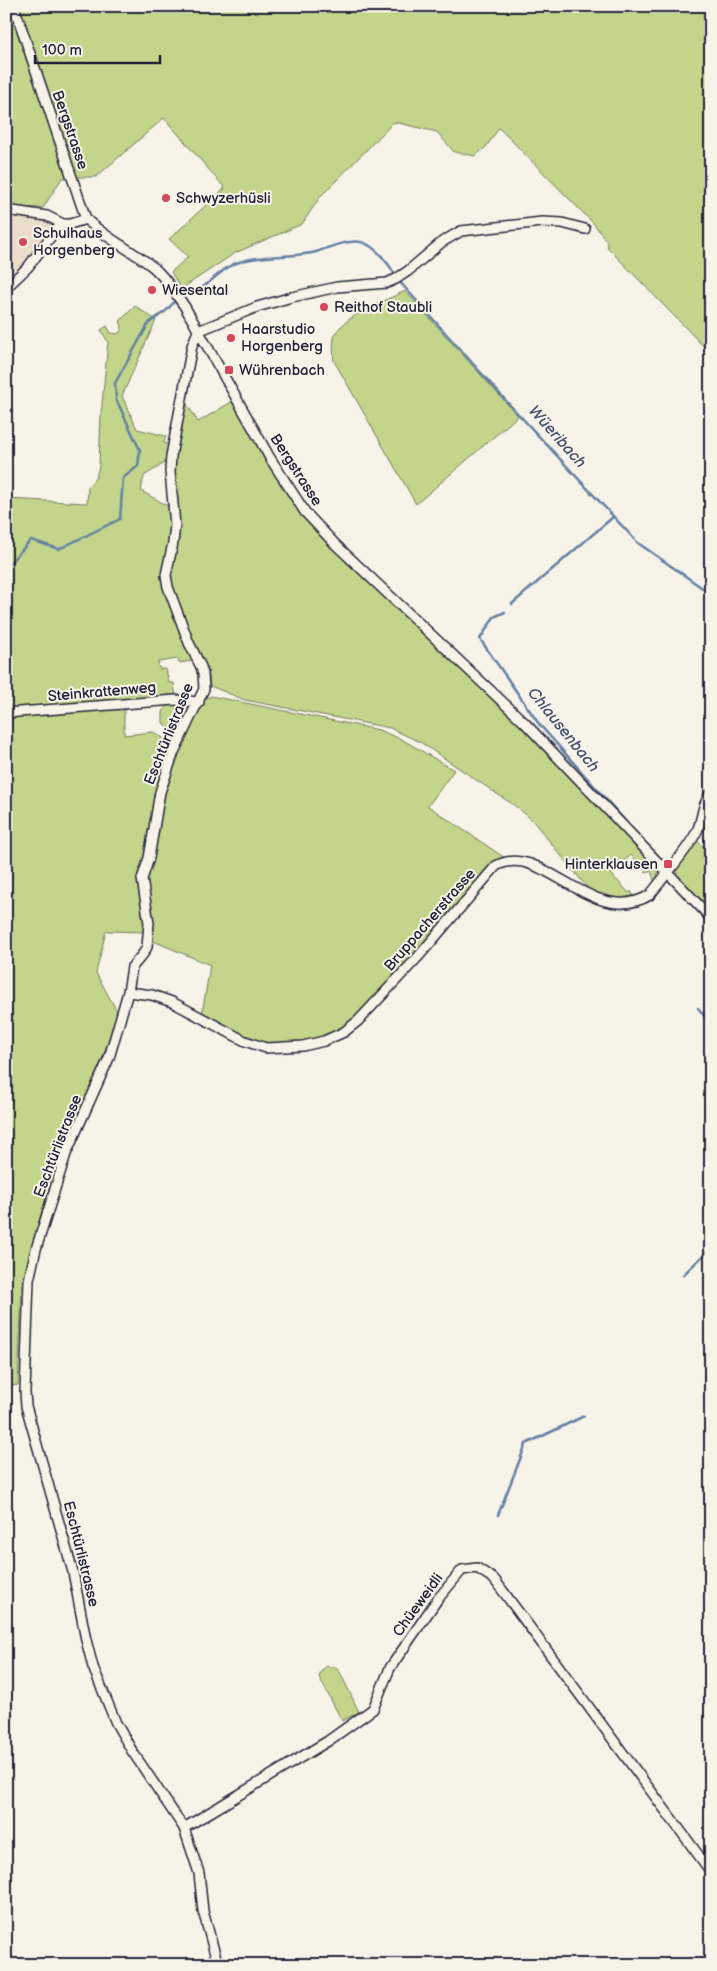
<svg xmlns="http://www.w3.org/2000/svg" width="717" height="1971" font-family="'Balsamiq Sans',sans-serif">
  <style>
    .built { fill: #ebddc9 }
    .green { fill: #c2d58a; stroke: #727c62 }
    .lines { fill: none; stroke-linecap: round; stroke-linejoin: round }
    .stream { stroke: #6380a4; stroke-width: 2.5 }
    .minor-casing { stroke: #22223b; stroke-width: 12 }
    .minor { stroke: #f7f3e8; stroke-width: 9 }
    .poi-dot { fill: #d1495b; stroke: #f7f3e8; stroke-width: 2 }
    .labels { text-anchor: middle; dominant-baseline: central; stroke-width: 4; stroke-linejoin: round; paint-order: stroke }
    .street-label { font-size: 15px; fill: #22223b; stroke: #f7f3e8 }
    .poi-label { font-size: 15px; fill: #22223b; stroke: #f7f3e8; text-anchor: start }
    .water-label { font-size: 16px; font-style: italic; fill: #425170; stroke: #f7f3e8 }
  </style>
  <rect width="100%" height="100%" fill="#f7f3e8"/>
  <filter id="ink" filterUnits="userSpaceOnUse"><feTurbulence type="fractalNoise" baseFrequency=".02" numOctaves="2"/><feDisplacementMap in="SourceGraphic" scale="10" xChannelSelector="R" yChannelSelector="G"/><feConvolveMatrix kernelMatrix="1 2 1 2 8 2 1 2 1" color-interpolation-filters="sRGB"/></filter>
  <g filter="url(#ink)">
    <path class="built" d="M6,215L43,217L53,223L54,226L20,269L6,281Z"/>
    <g class="green">
      <path d="M6,6H9L68,178H62L43,208L6,207Z"/>
      <path d="M19,6H711V354L608,248L607,242L594,224L499,128L486,147L475,156L454,152L437,132L394,122L320,197L302,224L235,253L181,289L171,272L188,257L169,239L225,188L164,118L96,177H76Z"/>
      <path d="M405,291L518,416L416,504L334,361C333,354 333,345 334,337C340,317 387,300 405,291Z"/>
      <path d="M135,306L156,320L122,396L137,429L166,436L164,443L170,445L168,461L144,476L141,491L168,506L171,512V539L165,559L188,651L192,661L179,663L178,659L158,662L159,669H166L169,683H174L176,697L124,702V735L153,732L173,744L140,891L146,932L106,931L96,973L118,1013L100,1065L73,1127L43,1207L32,1246L22,1287L18,1385L6,1386V499L87,503L88,487L96,477L99,466L101,414L108,342L101,330L107,326L111,333L117,334L121,331L122,326L120,321Z"/>
      <path d="M185,401L198,422L233,401L297,508L327,543L505,709L557,761L659,870L655,883L651,871L646,872L631,855L611,874L629,893L631,891L635,899L615,900L590,891L532,820L518,808L420,742L390,728L245,700L210,686L209,676L174,598L171,580L172,468Z"/>
      <path d="M211,696L379,730L403,740L454,770L428,806L505,858L499,861L422,952L349,1024C328,1038 276,1051 253,1042C235,1035 218,1023 202,1014L210,965L151,940L146,882L163,791L179,747L204,700Z"/>
      <path d="M174,704L189,705L191,708L182,728C174,731 168,728 163,723V712L165,707Z"/>
      <path d="M696,840L711,853V912L673,874Z"/>
      <path d="M327,1666L336,1668L340,1672L359,1712L342,1721L319,1677L322,1670Z"/>
    </g>
    <g class="lines">
      <g class="stream">
        <path d="M399,281L508,403L638,543L711,594"/>
        <path d="M183,295C205,293 214,273 234,264C256,254 293,258 316,252C328,248 349,239 361,242C375,245 389,264 396,276"/>
        <path d="M6,567L31,540L59,549L120,519L123,478L138,466L140,450L116,399L115,383L149,323L167,310L175,301"/>
        <path d="M512,604L613,517"/>
        <path d="M505,612L494,617L480,639L539,724L643,841"/>
        <path d="M698,1008L711,1024"/>
        <path d="M683,1275L711,1248"/>
        <path d="M498,1515L526,1444L584,1416"/>
      </g>
      <g class="minor-casing">
        <g id="minor">
          <path d="M14,6L86,219C105,238 132,250 153,267C166,278 175,293 185,307L270,458L305,512L335,544L524,722L711,918"/>
          <path d="M6,210L47,216L63,224H70L86,219"/>
          <path d="M6,288L28,267L55,231L63,224"/>
          <path d="M6,713L175,700L199,702"/>
          <path d="M128,992L152,995L172,1002L245,1041L266,1048L303,1046L324,1041L344,1032L358,1021L418,957L496,866C543,840 591,930 650,895C665,875 684,855 696,833C703,820 701,805 711,793"/>
          <path d="M184,1828L328,1741L373,1709L390,1668L437,1600L462,1570L477,1568L494,1579L711,1872"/>
          <path d="M218,1965L203,1911L199,1873L184,1828L132,1751L116,1723L93,1667L86,1640L73,1572L26,1406L25,1392L29,1280L36,1249L66,1154L109,1058L128,992L132,967L143,954L147,947L149,923L142,879L149,858L160,792L174,752L204,689L203,674L201,667L189,643L168,587L166,575L173,543L175,525L170,472L171,456L192,346L198,331L257,307L292,297L337,287L387,283L396,279L408,271L442,242L461,231L542,222L562,223L585,229"/>
        </g>
      </g>
      <use href="#minor" class="minor"/>
    </g>
  </g>
  <g class="poi-dot">
    <circle cx="166" cy="198" r="5"/>
    <circle cx="23" cy="242" r="5"/>
    <circle cx="152" cy="290" r="5"/>
    <circle cx="324" cy="307" r="5"/>
    <circle cx="231" cy="338" r="5"/>
    <rect x="224" y="365" width="10" height="10" rx="2.5"/>
    <rect x="663" y="859" width="10" height="10" rx="2.5"/>
  </g>
  <g class="labels">
    <g class="street-label">
      <text transform="translate(70 130) rotate(71)">Bergstrasse</text>
      <text transform="translate(296 470) rotate(57)">Bergstrasse</text>
      <text transform="translate(102 692) rotate(-5)">Steinkrattenweg</text>
      <text transform="translate(169 734) rotate(-68)">Eschtürlistrasse</text>
      <text transform="translate(430 920) rotate(-49)">Bruppacherstrasse</text>
      <text transform="translate(58 1146) rotate(-69)">Eschtürlistrasse</text>
      <text transform="translate(81 1554) rotate(76)">Eschtürlistrasse</text>
      <text transform="translate(418 1605) rotate(-54)">Chüeweidli</text>
    </g>
    <g class="poi-label">
      <text x="176" y="198">Schwyzerhüsli</text>
      <text x="33" y="233">Schulhaus<tspan x="33" dy="17">Horgenberg</tspan></text>
      <text x="162" y="290">Wiesental</text>
      <text x="334" y="307">Reithof Staubli</text>
      <text x="241" y="329">Haarstudio<tspan x="241" dy="17">Horgenberg</tspan></text>
      <text x="239" y="370">Wührenbach</text>
      <text x="658" y="864" text-anchor="end">Hinterklausen</text>
    </g>
    <g class="water-label">
      <text transform="translate(557 437) rotate(48)">Wüeribach</text>
      <text transform="translate(563 730) rotate(51)">Chlausenbach</text>
    </g>
  </g>
  <rect width="717" height="1971" fill="none" stroke="#f7f3e8" stroke-width="25"/>
  <rect x="12" y="12" width="692" height="1946" fill="none" stroke="#22223b" stroke-width="2" filter="url(#ink)"/>
  <path d="M35 55v8h125v-8" fill="none" stroke="#22223b" stroke-width="2.5"/>
  <text x="42" y="55" font-size="15" fill="#22223b" stroke="#f7f3e8" stroke-width="4" paint-order="stroke">100 m</text>
</svg>
